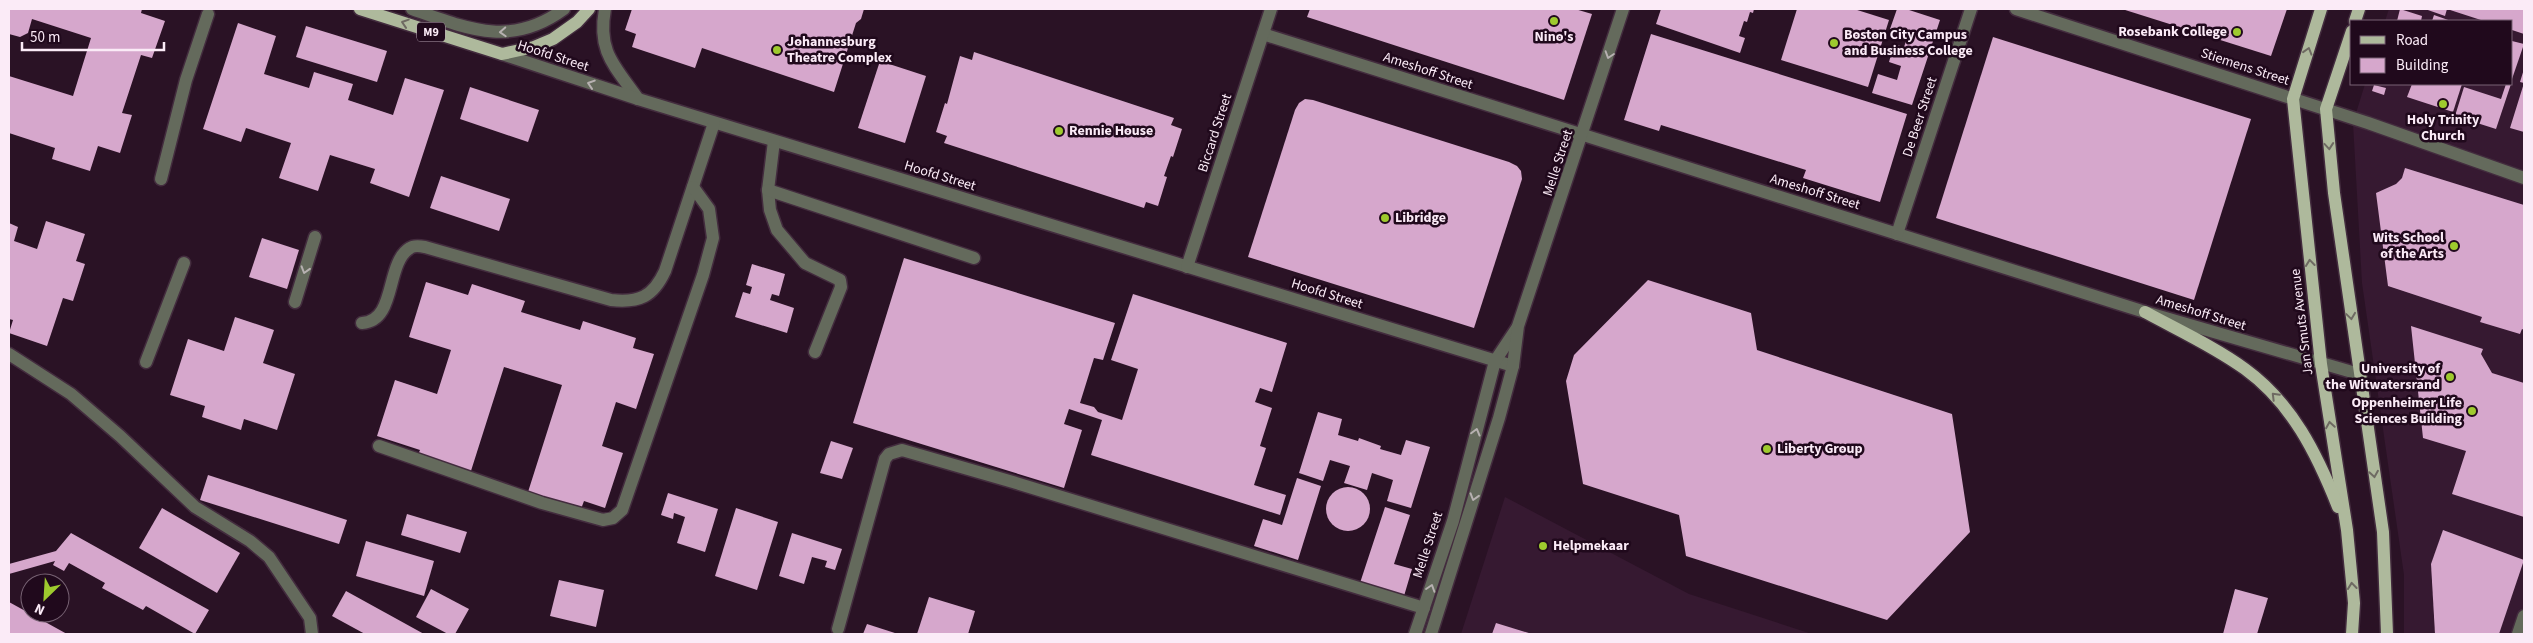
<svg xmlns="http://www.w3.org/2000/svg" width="2533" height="643" font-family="'Source Sans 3',sans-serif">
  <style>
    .built { fill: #361931 }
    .building { fill: #d6a7cc }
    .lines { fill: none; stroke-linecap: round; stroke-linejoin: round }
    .minor-casing { stroke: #432c3e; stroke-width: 15 }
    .major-casing { stroke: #432c3e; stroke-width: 15 }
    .minor { stroke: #646a5c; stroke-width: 12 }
    .major { stroke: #aeb99c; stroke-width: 12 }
    .oneway { stroke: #6e6a62 }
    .oneway2 { stroke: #b7b1b1 }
    .poi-dot { fill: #9eca2e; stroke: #20091c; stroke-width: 2 }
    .labels { text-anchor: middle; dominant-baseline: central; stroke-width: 5; stroke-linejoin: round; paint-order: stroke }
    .shield { fill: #20091c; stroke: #b9a7b5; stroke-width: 1 }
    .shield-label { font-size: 12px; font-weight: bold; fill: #fbebf7 }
    .poi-label { font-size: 14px; font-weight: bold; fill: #fbebf7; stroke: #20091c; text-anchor: start }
    .street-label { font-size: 14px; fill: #fbebf7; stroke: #20091c }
  </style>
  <rect width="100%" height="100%" fill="#2a1225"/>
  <g class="built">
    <path d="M2389,9H2524V634H2404V575L2362,283L2353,123L2365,84H2512V21H2385Z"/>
    <path d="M1505,497L1689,594L1812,634H1461Z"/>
  </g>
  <g class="building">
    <path d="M9,9H142L141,13L165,21L152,58L141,55L122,113L132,115L120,153L98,146L90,171L52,159L55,148L9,133V76L73,96L91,38L32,19L28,33L20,37L9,34Z"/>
    <path d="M632,9H864L861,19L856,23L834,92L702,48L695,68L632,47L636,34L625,30Z"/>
    <path d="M1310,9H1575L1592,14L1564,100L1307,17Z"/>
    <path d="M1661,9H1754L1753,13L1750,12L1747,22L1744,21L1739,36L1745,38L1740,53L1656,24Z"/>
    <path d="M1797,9H1854L1889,20L1868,87L1781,60Z"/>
    <path d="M1897,9H1906L1940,20L1912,105L1872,93L1878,74L1897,80L1901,66L1889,62L1894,44L1904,47L1908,35L1890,29Z"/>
    <path d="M2122,9H2287L2271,56Z"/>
    <path d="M2400,9L2422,16L2421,21H2397Z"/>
    <path d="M2425,9H2524V34L2512,30V21H2484L2447,9L2445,16Z"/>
    <path d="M2434,15L2451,21H2432Z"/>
    <path d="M238,23L276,36L264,74L309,88L314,72L353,84L348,100L393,115L405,78L444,90L409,197L370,183L375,169L330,155L318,191L279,178L291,143L246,128L241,142L203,129Z"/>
    <path d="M306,26L387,51L377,82L296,57Z"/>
    <path d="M1651,34L1907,114L1880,202L1803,178L1806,170L1661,125L1659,131L1624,120Z"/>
    <path d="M1993,37L2251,119L2194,300L1936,218Z"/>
    <path d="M2512,41L2524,44L2512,79Z"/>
    <path d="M974,52L1174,118L1171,125L1182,129L1173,157L1171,156L1164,176L1167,177L1158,206L1146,202L1144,208L944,143L947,136L936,132L945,103L947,104L960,56L972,60Z"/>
    <path d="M880,61L926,76L905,143L858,128Z"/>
    <path d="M2524,69V132L2510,128L2524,83L2520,82Z"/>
    <path d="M2412,84H2462L2453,112L2407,97Z"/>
    <path d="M2506,84H2511L2496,129L2455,116L2464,87L2501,99Z"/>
    <path d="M2374,85L2386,88L2384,95L2372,91Z"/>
    <path d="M470,87L539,110L528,142L460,119Z"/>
    <path d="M1305,99L1313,100L1509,162L1517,166L1521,171L1522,179L1474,328L1248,257L1295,110L1299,103Z"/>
    <path d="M2405,168L2524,205V330L2522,329L2520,334L2480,322L2482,317L2388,286L2376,193L2396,184L2402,178Z"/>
    <path d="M441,176L510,199L499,231L430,208Z"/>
    <path d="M46,221L85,234L76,261L85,264L73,301L63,298L47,346L9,333L13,320L9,319V223L18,227L14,241L37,249Z"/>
    <path d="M262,238L299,250L287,289L249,277Z"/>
    <path d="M904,258L1115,323L1103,360L1094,358L1080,403L1094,407L1098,412L1122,420L1138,369L1111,360L1133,294L1287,343L1272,392L1260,388L1255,402L1272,408L1260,446L1266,448L1254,485L1286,495L1280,515L1091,455L1102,420L1069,409L1064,424L1082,430L1064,488L853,423Z"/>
    <path d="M752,264L785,274L779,296L772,294L770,300L794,308L787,333L735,317L743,292L750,294L752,287L746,285Z"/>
    <path d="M1648,280L1751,313L1757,350L1952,414L1970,532L1887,620L1686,556L1679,515L1583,484L1566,381L1574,355Z"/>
    <path d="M426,282L468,295L472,284L525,301L521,312L580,330L583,321L636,338L633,348L654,354L636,409L616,402L602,446L623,453L605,508L584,501L581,509L528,492L562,385L504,367L470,474L417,457L420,450L377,436L395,380L437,394L451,350L409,337Z"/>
    <path d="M235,317L274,330L263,363L295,374L277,430L244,419L241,430L202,417L205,406L170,395L188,339L224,351Z"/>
    <path d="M2411,326L2483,349L2481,354L2492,373L2524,383V517L2452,494L2466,451L2423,438Z"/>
    <path d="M1318,412L1342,419L1338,435L1358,441L1359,438L1381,446L1380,449L1401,455L1406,440L1430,447L1411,508L1387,501L1393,480L1372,473L1367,490L1344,483L1350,466L1330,460L1323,481L1299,473Z"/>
    <path d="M831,441L853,448L842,479L820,473Z"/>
    <path d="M208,475L347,520L339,544L200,500Z"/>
    <path d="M1297,478L1321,486L1298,560L1254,546L1263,519L1282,525Z"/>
    <circle cx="1348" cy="509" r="22"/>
    <path d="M668,493L718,509L705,552L677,543L685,517L674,513L673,519L661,515Z"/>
    <path d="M1385,507L1410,515L1394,564L1412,569L1404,596L1360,583Z"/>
    <path d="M162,508L240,553L217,593L139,548Z"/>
    <path d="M736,508L778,522L757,590L715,576Z"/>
    <path d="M407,514L467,532L460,553L401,535Z"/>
    <path d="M2443,530L2524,560L2499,634H2435L2431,564Z"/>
    <path d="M71,533L209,610L195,634L146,606L143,610L102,588L105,583L69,563L64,571L53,565L55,561L9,574V564L56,551Z"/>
    <path d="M792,533L842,549L835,570L825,567L827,561L812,557L804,584L779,576Z"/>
    <path d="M366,541L434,561L424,596L356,576Z"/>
    <path d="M559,580L604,590L596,627L550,616Z"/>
    <path d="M431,589L469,609L455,634H448L416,617Z"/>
    <path d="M2235,589L2268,598L2257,634H2223Z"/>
    <path d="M346,591L424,634H365L332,616Z"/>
    <path d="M929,597L975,611L968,634H917Z"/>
    <path d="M9,602L67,634H9Z"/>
    <path d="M1496,623L1532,634H1492Z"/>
    <path d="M867,624L898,634H863Z"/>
  </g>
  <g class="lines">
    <g class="minor-casing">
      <g id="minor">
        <path d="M412,9C468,29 511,48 564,9"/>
        <path d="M605,9C597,52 615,66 638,99"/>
        <path d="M2016,9L2368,123L2524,178"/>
        <path d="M1263,34L2145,312L2359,374"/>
        <path d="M502,54L638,99L1513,366"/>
        <path d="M774,141L768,190L770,210L777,230L805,263L840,280L841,287L815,352"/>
        <path d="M161,179L186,80L208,14"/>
        <path d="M768,190L974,258"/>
        <path d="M1897,234L1971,9"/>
        <path d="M1187,267L1271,9"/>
        <path d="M295,302L315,237"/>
        <path d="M362,323C397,321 385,263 410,248C414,245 420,246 425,247L611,300C639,303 653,297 665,271L714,123"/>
        <path d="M9,354L71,394L120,436L195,507L250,541L269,557L310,618L312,634"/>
        <path d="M146,362L184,263"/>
        <path d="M379,446L542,503L603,520L613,518L622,510L703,275L713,238L709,209L693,187"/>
        <path d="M838,629L885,459L889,454L902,450L1013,482L1424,608"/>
        <path d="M1415,634L1453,521L1495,361L1517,328"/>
        <path d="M1431,634L1499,418L1513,366L1518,326L1623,9"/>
        <path d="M2518,634L2524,616"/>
      </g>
    </g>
    <g class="major-casing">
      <g id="major">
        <path d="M360,9L502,54L534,47L553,39L577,22L589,9"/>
        <path d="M2321,9L2293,99L2321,364L2347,530L2354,603L2352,634"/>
        <path d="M2355,21L2359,9"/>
        <path d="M2352,31L2326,109L2334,193L2383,532L2387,634"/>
        <path d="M2145,312C2178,330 2215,347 2245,369C2292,403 2317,454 2338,507"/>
      </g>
    </g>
    <use href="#minor" class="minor"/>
    <use href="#major" class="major"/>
  </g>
  <defs><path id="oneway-chevron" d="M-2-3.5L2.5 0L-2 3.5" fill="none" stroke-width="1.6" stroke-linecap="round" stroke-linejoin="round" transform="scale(1.25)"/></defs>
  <g class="oneway">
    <use href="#oneway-chevron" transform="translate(405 23) rotate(-162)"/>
    <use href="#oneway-chevron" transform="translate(2308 51) rotate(-73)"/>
    <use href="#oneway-chevron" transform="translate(2329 146) rotate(85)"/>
    <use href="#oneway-chevron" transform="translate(2310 263) rotate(-96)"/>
    <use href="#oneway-chevron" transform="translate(2351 316) rotate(82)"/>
    <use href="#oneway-chevron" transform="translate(2275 396) rotate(-135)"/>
    <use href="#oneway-chevron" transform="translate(2330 425) rotate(-99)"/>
    <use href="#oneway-chevron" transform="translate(2374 474) rotate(81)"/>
    <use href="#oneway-chevron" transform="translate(2352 586) rotate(-96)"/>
  </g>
  <g class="oneway2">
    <use href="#oneway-chevron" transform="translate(503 32) rotate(177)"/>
    <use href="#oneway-chevron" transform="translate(1609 55) rotate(108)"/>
    <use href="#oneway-chevron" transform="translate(591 84) rotate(-162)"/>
    <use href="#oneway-chevron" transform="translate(305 270) rotate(107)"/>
    <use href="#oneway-chevron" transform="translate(1476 432) rotate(-75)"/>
    <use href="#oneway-chevron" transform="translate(1474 497) rotate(107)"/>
    <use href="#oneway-chevron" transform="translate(1431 588) rotate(-72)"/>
  </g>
  <g class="poi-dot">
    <circle cx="1554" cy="21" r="5"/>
    <circle cx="2237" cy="32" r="5"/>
    <circle cx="1834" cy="43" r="5"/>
    <circle cx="777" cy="50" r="5"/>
    <circle cx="2443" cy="104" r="5"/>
    <circle cx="1059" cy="131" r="5"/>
    <circle cx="1385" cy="218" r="5"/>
    <circle cx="2454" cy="246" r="5"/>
    <circle cx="2450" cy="377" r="5"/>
    <circle cx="2472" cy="411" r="5"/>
    <circle cx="1767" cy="449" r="5"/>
    <circle cx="1543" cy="546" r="5"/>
  </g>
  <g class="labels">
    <rect class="shield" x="417" y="22.5" width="28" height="19" rx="4"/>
    <g class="shield-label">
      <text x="431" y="32">M9</text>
    </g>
    <g class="poi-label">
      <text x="2227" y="32" text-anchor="end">Rosebank College</text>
      <text x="1844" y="35">Boston City Campus<tspan x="1844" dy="16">and Business College</tspan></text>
      <text x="1554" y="37" text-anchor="middle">Nino's</text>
      <text x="787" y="42">Johannesburg<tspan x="787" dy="16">Theatre Complex</tspan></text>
      <text x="2443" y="120" text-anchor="middle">Holy Trinity<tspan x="2443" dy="16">Church</tspan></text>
      <text x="1069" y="131">Rennie House</text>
      <text x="1395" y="218">Libridge</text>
      <text x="2444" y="238" text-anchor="end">Wits School<tspan x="2444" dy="16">of the Arts</tspan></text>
      <text x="2440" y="369" text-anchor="end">University of<tspan x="2440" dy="16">the Witwatersrand</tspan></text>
      <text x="2462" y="403" text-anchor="end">Oppenheimer Life<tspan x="2462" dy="16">Sciences Building</tspan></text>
      <text x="1777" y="449">Liberty Group</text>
      <text x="1553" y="546">Helpmekaar</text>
    </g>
    <g class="street-label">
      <text transform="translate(553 56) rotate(18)">Hoofd Street</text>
      <text transform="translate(2245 67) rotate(18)">Stiemens Street</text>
      <text transform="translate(1428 71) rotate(18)">Ameshoff Street</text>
      <text transform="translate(1920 117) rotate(-72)">De Beer Street</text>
      <text transform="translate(1215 133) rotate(-72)">Biccard Street</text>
      <text transform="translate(1558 163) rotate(-72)">Melle Street</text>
      <text transform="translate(940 176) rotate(17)">Hoofd Street</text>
      <text transform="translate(1815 192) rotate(17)">Ameshoff Street</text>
      <text transform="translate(1327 294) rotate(17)">Hoofd Street</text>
      <text transform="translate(2201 313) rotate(17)">Ameshoff Street</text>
      <text transform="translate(2302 322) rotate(-97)">Jan Smuts Avenue</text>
      <text transform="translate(1428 545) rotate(-72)">Melle Street</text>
    </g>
  </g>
  <rect width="2533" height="643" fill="none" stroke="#fbebf7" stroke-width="20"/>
  <rect x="2350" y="20" width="162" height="65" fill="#20091c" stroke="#786374"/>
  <rect x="2360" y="36" width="25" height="8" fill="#aeb99c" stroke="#786374"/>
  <text x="2396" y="45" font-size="15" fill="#fbebf7">Road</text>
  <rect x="2360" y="58" width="25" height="15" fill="#d6a7cc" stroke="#786374"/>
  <text x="2396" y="70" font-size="15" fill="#fbebf7">Building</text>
  <g transform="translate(45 598) rotate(205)"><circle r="24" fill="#20091c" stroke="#786374"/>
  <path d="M0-4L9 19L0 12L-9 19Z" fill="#9eca2e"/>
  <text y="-8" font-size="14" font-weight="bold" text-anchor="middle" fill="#fbebf7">N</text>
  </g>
  <path d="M22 42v8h142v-8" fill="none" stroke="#fbebf7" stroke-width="2.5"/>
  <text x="30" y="42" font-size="15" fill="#fbebf7" stroke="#20091c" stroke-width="4" paint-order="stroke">50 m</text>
</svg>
